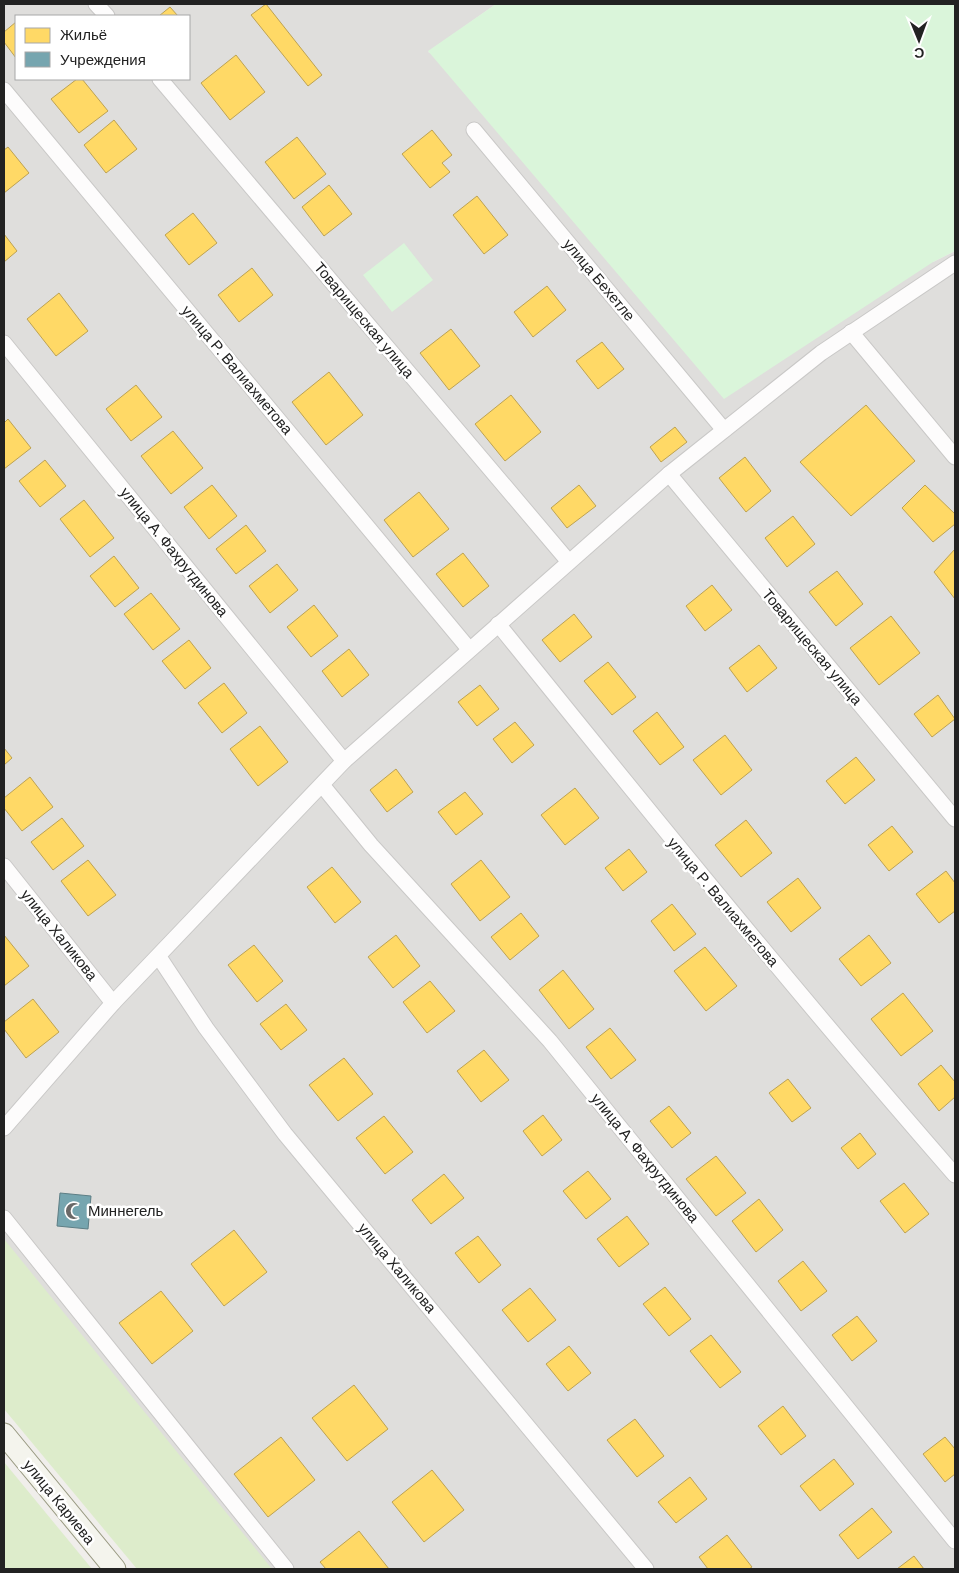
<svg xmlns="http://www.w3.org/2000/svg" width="959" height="1573" font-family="'DM Sans',sans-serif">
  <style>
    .residential { fill: #dfdedc; fill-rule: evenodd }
    .grass { fill: #ddeccb }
    .park { fill: #daf5da }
    .homes { fill: #ffd966; stroke: #bda252 }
    .public { fill: #76a5af; stroke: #5d7e85 }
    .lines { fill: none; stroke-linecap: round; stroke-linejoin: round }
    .street-casing { stroke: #c9c8c7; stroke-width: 17 }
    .secondary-casing { stroke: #999a82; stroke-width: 23 }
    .street { stroke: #fdfcfc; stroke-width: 15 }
    .secondary { stroke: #f4f4ed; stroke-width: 21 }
    .labels { text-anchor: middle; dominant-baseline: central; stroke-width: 5; stroke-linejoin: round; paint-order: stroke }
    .street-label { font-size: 15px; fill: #222; stroke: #fff }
    .poi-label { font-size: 15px; fill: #222; stroke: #fff; text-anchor: start }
  </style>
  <rect width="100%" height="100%" fill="#f0eeeb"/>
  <path class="residential" d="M4,4H496L428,52L933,262L955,251V1569H157L4,1382ZM16,16H189V79H16Z"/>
  <g class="grass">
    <path d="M4,1239L272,1569H137L4,1409Z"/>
    <path d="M4,1462L92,1569H4Z"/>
  </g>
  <g class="park">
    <path d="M496,4H955V251L933,262L724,399L428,51Z"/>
    <path d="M404,243L433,280L392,312L363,275Z"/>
  </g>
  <g class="homes">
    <path d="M266,4L322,75L308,86L251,15Z"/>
    <path d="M170,7L178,16H159Z"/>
    <path d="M16,22V58L4,42V32Z"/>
    <path d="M236,55L265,92L230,120L201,83Z"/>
    <path d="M77,79H82L108,111L79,133L51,99Z"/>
    <path d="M114,120L137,149L106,173L84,145Z"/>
    <path d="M432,130L452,155L442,163L450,172L430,188L402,154Z"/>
    <path d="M297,137L326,174L294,199L265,162Z"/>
    <path d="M8,147L29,173L4,193V150Z"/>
    <path d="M329,185L352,214L324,236L302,207Z"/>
    <path d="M477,196L508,235L484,254L453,215Z"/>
    <path d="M193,213L217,243L189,265L165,235Z"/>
    <path d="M4,234L17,251L4,262Z"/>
    <path d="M252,268L273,295L239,322L218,295Z"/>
    <path d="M547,286L566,310L533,337L514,312Z"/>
    <path d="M59,293L88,331L56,356L27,319Z"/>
    <path d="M451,329L480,366L449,390L420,353Z"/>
    <path d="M602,342L624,369L598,389L576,361Z"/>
    <path d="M329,372L363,415L326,445L292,402Z"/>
    <path d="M136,385L162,417L131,441L106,409Z"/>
    <path d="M511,395L541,432L505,461L475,424Z"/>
    <path d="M866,405L915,461L851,516L800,462Z"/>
    <path d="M8,419L31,448L4,469V423Z"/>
    <path d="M675,427L687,442L661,462L650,447Z"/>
    <path d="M173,431L203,468L171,494L141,456Z"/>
    <path d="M745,457L771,491L746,512L719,478Z"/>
    <path d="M45,460L66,486L40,507L19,481Z"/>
    <path d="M212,485L237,516L209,539L184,507Z"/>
    <path d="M579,485L596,506L567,528L551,508Z"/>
    <path d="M925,485L955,514V524L933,542L902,508Z"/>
    <path d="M419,492L449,529L413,557L384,520Z"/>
    <path d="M84,500L114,538L90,557L60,519Z"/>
    <path d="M793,516L815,544L787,567L765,538Z"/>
    <path d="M246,525L266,551L236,574L216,549Z"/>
    <path d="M955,549V599L934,572Z"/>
    <path d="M463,553L489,586L463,607L436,574Z"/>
    <path d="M114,556L139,588L115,607L90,576Z"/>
    <path d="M277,564L298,590L270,613L249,586Z"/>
    <path d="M837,571L863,604L836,626L809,592Z"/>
    <path d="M712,585L732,610L705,631L686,606Z"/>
    <path d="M151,593L180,629L153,650L124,614Z"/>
    <path d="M314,605L338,636L311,657L287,627Z"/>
    <path d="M574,614L592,637L560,662L542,640Z"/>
    <path d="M891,616L920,653L879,685L850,648Z"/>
    <path d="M189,640L211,668L185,689L162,661Z"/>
    <path d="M759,645L777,668L747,692L729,668Z"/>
    <path d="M349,649L369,675L342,697L322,671Z"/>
    <path d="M608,662L636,697L612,715L584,681Z"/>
    <path d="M224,683L247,713L222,733L198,703Z"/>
    <path d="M480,685L499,709L477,726L458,702Z"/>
    <path d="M938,695L955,719L932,737L914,714Z"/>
    <path d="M657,712L684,747L660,765L633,731Z"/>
    <path d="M515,722L534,745L512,763L493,739Z"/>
    <path d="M260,726L288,762L258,786L230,749Z"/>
    <path d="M725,735L752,770L721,795L693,760Z"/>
    <path d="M4,748L12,758L4,765Z"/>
    <path d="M856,757L875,780L845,804L826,781Z"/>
    <path d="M396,769L413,792L387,812L370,790Z"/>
    <path d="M30,777L53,807L22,831L4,808V798Z"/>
    <path d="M575,788L599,818L565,845L541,815Z"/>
    <path d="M465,792L483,814L456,835L438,812Z"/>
    <path d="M62,818L84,846L53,870L31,842Z"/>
    <path d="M746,820L772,853L741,877L715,845Z"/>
    <path d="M892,826L913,852L889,871L868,845Z"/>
    <path d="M629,849L647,872L623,891L605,868Z"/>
    <path d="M88,860L116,895L88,916L61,881Z"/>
    <path d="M481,860L510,897L480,921L451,884Z"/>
    <path d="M332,867L361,902L335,923L307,887Z"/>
    <path d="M946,871L955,883V911L939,923L916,894Z"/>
    <path d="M798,878L821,908L791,932L767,902Z"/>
    <path d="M672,904L696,934L674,951L651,921Z"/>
    <path d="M521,913L539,936L510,960L491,937Z"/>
    <path d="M4,935L29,966L4,986Z"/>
    <path d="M396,935L420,966L393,988L368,957Z"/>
    <path d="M869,935L891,963L861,986L839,959Z"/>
    <path d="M254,945L283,981L257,1002L228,965Z"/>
    <path d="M705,947L737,986L706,1011L674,971Z"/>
    <path d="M563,970L594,1009L569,1029L539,990Z"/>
    <path d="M430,981L455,1011L427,1033L403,1002Z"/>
    <path d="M903,993L933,1031L901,1056L871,1019Z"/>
    <path d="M33,999L59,1032L26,1058L4,1029V1022Z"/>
    <path d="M286,1004L307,1030L281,1050L260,1024Z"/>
    <path d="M610,1028L636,1060L611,1079L586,1047Z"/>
    <path d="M484,1050L509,1080L481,1102L457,1071Z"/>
    <path d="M344,1058L373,1094L338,1121L309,1085Z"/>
    <path d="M941,1065L955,1082V1097L939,1111L918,1084Z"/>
    <path d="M788,1079L811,1108L792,1122L769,1093Z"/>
    <path d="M669,1106L691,1133L672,1148L650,1121Z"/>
    <path d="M543,1115L562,1140L542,1156L523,1131Z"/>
    <path d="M384,1116L413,1152L385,1174L356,1138Z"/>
    <path d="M860,1133L876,1154L858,1169L841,1148Z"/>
    <path d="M716,1156L746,1193L716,1216L686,1179Z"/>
    <path d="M588,1171L611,1199L586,1219L563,1191Z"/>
    <path d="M444,1174L464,1198L431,1224L412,1200Z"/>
    <path d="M904,1183L929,1214L905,1233L880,1201Z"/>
    <path d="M759,1199L783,1230L756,1252L732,1221Z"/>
    <path d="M627,1216L649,1244L619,1267L597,1239Z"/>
    <path d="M234,1230L267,1272L224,1306L191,1264Z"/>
    <path d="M478,1236L501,1265L479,1283L455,1253Z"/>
    <path d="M803,1261L827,1291L801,1311L778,1281Z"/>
    <path d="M665,1287L691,1319L669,1336L643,1304Z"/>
    <path d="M530,1288L556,1320L528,1342L502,1310Z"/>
    <path d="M161,1291L193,1331L152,1364L119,1323Z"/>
    <path d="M857,1316L877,1341L852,1361L832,1335Z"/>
    <path d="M711,1335L741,1372L720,1388L690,1351Z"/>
    <path d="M569,1346L591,1373L568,1391L546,1364Z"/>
    <path d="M354,1385L388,1429L347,1461L312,1418Z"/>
    <path d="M783,1406L806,1436L781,1455L758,1426Z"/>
    <path d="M635,1419L664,1456L637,1477L607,1440Z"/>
    <path d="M281,1437L315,1480L268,1517L234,1474Z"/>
    <path d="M945,1437L955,1449V1474L945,1482L923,1454Z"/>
    <path d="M834,1459L854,1484L820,1511L800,1486Z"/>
    <path d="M432,1470L464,1510L424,1542L392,1502Z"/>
    <path d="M690,1477L707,1499L676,1523L658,1502Z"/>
    <path d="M872,1508L892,1532L858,1559L839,1535Z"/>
    <path d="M359,1531L389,1569H326L320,1562Z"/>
    <path d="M727,1535L752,1567L749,1569H708L699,1557Z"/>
    <path d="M914,1556L924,1569H897Z"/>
  </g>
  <path class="public" d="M60,1193L91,1196L88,1229L57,1226Z"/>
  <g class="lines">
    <g class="street-casing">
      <g id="street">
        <path d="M96,4L107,16"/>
        <path d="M160,79L569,562"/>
        <path d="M4,90L469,649"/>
        <path d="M474,130L724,430"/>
        <path d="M851,332L955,457"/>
        <path d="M4,343L344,761"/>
        <path d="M669,474L955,819"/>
        <path d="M498,624C648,810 798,995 955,1175"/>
        <path d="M322,785L371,845L550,1041L955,1541"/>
        <path d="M4,866L113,1003"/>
        <path d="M159,957L206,1028L285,1134L646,1569"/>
        <path d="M4,1128L113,1003L344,761L669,474L821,353L955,263"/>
        <path d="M4,1218L286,1569"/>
      </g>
    </g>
    <g class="secondary-casing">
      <path id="secondary" d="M4,1434L115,1569"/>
    </g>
    <use href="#street" class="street"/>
    <use href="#secondary" class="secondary"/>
  </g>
  <defs>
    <g id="mosque-bare" transform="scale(1.35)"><path d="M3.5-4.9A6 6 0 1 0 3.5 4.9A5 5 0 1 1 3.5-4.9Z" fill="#6a6968" stroke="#fff" stroke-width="2.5" paint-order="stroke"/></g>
  </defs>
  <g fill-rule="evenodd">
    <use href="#mosque-bare" x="74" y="1211"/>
  </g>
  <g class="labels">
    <g class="street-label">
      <text transform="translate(599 280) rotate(50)">улица Бехетле</text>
      <text transform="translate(364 320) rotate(50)">Товарищеская улица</text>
      <text transform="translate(237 370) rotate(50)">улица Р. Валиахметова</text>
      <text transform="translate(174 552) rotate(51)">улица А. Фахрутдинова</text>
      <text transform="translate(812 647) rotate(50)">Товарищеская улица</text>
      <text transform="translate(723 902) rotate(50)">улица Р. Валиахметова</text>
      <text transform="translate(59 935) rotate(51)">улица Халикова</text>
      <text transform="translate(645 1158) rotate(51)">улица А. Фахрутдинова</text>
      <text transform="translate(397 1268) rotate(50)">улица Халикова</text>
      <text transform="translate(59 1502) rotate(51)">улица Кариева</text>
    </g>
    <g class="poi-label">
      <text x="88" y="1211">Миннегель</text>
    </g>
  </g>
  <rect width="959" height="1573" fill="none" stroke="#222222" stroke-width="10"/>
  <rect x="15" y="15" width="175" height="65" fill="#ffffff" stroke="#a7a7a7"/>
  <rect x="25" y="28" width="25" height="15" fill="#ffd966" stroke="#a7a7a7"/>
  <text x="60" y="40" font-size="15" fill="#222222">Жильё</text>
  <rect x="25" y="52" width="25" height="15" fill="#76a5af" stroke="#a7a7a7"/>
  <text x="60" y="65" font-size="15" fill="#222222">Учреждения</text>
  <g transform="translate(919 40) rotate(179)" stroke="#ffffff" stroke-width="4" paint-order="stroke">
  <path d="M0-4L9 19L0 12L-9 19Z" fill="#222222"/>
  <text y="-8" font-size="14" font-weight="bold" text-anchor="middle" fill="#222222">С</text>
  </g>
</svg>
